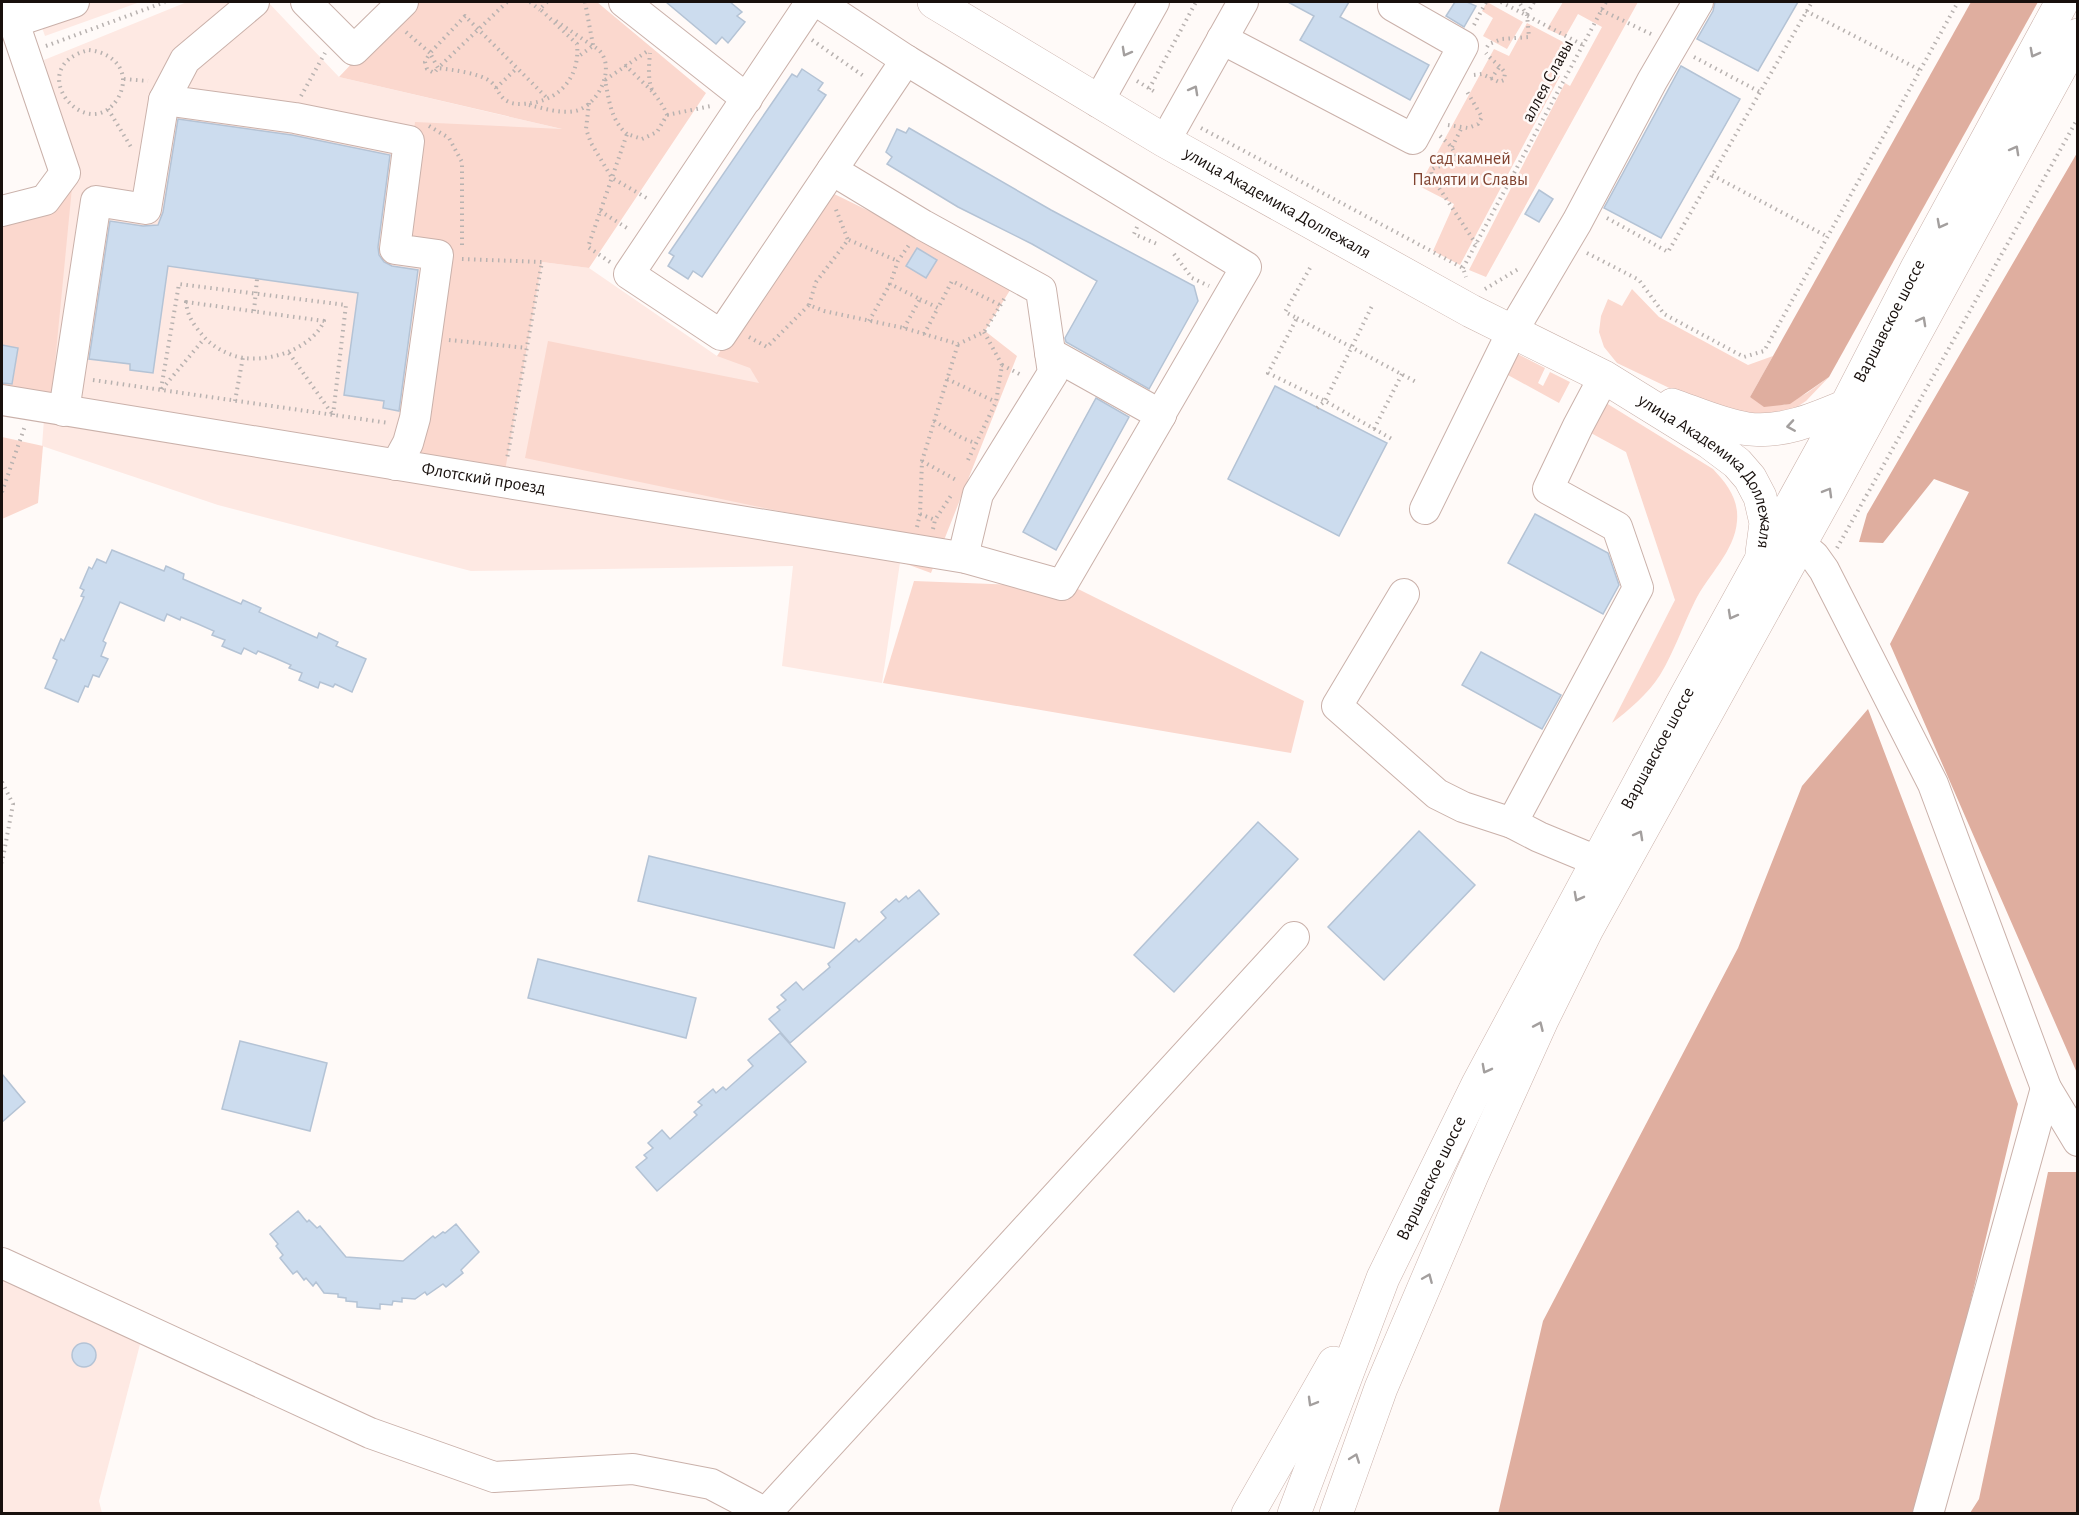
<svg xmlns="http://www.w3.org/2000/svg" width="2079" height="1515" font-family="'Alegreya Sans',sans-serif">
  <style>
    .built { fill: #fee9e3 }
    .green { fill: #fbd8ce }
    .forest { fill: #dfae9f }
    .building { fill: #ccdcee; stroke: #b4c3d5; stroke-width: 1.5 }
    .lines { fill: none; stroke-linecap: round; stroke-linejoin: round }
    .minor-casing { stroke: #cab1aa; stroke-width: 32 }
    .major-casing { stroke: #cab1aa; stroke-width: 34 }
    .path { stroke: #b8b2b0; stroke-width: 4; stroke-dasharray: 1.5 4.5; stroke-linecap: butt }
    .minor { stroke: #fff; stroke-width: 30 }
    .major { stroke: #fff; stroke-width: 33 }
    .oneway { stroke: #a39f9e }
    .labels { text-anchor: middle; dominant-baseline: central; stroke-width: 5; stroke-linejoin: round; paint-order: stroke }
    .street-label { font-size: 18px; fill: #18100d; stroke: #fffaf8 }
    .park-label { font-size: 18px; fill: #80422f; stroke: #fffaf8 }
  </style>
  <rect width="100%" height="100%" fill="#fffaf8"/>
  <g class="built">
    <path d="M33,2H140L45,36Z"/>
    <path d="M187,2H268L339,77L566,130L542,262L589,268L717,356L933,342L882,683L782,666L793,566L471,571L218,505L42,446L51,325L73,178L44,60Z"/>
    <path d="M2,1272L143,1333L99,1501L102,1513H2Z"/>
  </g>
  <g class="green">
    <path d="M410,2H597L706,93L589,268L542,262L503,482L413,468L443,251L399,246L415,122L562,129L339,77Z"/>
    <path d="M1487,2L1523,22L1507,49L1483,36L1493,18L1482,11Z"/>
    <path d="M1563,2H1638L1486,277L1469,270L1565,83L1570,86L1602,27L1578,14L1565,37L1547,29Z"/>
    <path d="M1527,23L1567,44L1554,71L1560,76L1460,265L1433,251L1454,204L1419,186L1494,49L1509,56Z"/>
    <path d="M73,177L52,394L2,388V210Z"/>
    <path d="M828,191L1015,282L985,331L1017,356L931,573L901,562L904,535L774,510L525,458L548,341L759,383L750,368L717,356Z"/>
    <path d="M1632,289L1659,317L1748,365L1773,356L1750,397L1784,405L1807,393L1829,377L1806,401L1779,419L1728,416L1617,363L1604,347L1599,332L1601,316L1608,299L1622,306Z"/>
    <path d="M1508,349L1545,368L1538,383L1543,386L1550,372L1570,382L1559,403L1497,369Z"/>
    <path d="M1598,398L1713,469C1727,484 1739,499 1737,521C1735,551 1708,575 1695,601C1683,625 1674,652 1660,675C1648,694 1629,710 1612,723L1675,600L1626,452L1578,426Z"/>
    <path d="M2,437L43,446L38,503L2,519Z"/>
    <path d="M914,581L1074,587L1304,701L1291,753L883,683Z"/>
  </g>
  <g class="forest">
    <path d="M1971,2H2038L1829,377L1790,404L1764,407L1750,397Z"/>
    <path d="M2077,153H2078L2077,1073L1890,644L1969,492L1934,479L1883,543L1859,542L1867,514Z"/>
    <path d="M1868,709L2018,1104L1924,1496L1912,1514H1498L1543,1321L1738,948L1802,786Z"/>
    <path d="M2048,1172H2077V1513H1970L1979,1499Z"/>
  </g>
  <g class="building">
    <path d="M666,2H730L742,12L737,16L745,22L728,43L722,37L716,44Z"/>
    <path d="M1288,2H1349L1340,17L1429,65L1410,100L1300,40L1314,16Z"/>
    <path d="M1455,2H1467L1476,6L1464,27L1446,16Z"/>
    <path d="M1715,2H1798L1758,71L1697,39L1713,11Z"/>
    <path d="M1681,66L1740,99L1661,238L1604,208Z"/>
    <path d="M802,69L823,83L818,90L826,95L702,277L693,271L688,279L668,266L674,256L669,253L792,74L797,77Z"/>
    <path d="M178,119L292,135L390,155L378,247L379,255L384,262L392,266L418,270L399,411L383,408L384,401L344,395L358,293L168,266L153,373L130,370V364L89,359L110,221L143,226L158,225L163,212Z"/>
    <path d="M909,128L1051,210L1194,286L1198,301L1149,389L1066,342L1065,338L1097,281L1032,244L958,207L887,164L892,157L886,152L897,129L906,133Z"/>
    <path d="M1539,190L1553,199L1539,222L1525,214Z"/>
    <path d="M917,248L937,260L926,278L906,266Z"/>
    <path d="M2,345L18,348L12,384L2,383Z"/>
    <path d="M1275,386L1387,443L1339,536L1228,479Z"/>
    <path d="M1096,398L1129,417L1056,550L1023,532Z"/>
    <path d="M1535,514L1608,553L1619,585L1603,614L1508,563Z"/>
    <path d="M112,550L164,571L166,566L184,574L183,579L241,604L243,600L261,608L259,612L317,638L319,633L338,642L336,646L366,659L352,692L335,684L333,687L320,682L318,688L299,680L302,673L289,668L291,665L275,658L258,651L256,654L244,648L241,654L222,646L225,640L212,635L214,631L198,624L181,617L180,620L167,614L164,621L120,602L103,641L106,643L101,656L108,659L99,677L93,675L88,687L85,686L78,702L45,688L57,660L53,658L61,639L64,641L84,597L81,596L84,590L80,588L89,567L92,569L97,559L106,563Z"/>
    <path d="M1481,652L1561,695L1542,729L1462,685Z"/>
    <path d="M1258,822L1298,859L1174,992L1134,955Z"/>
    <path d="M1419,831L1475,885L1384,980L1328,927Z"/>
    <path d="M649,856L845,903L834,948L638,901Z"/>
    <path d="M919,890L939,914L790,1043L769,1019L780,1010L777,1007L786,1000L781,995L796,982L803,990L830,967L828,964L856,939L859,942L886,918L881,912L896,899L899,902L906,896L908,899Z"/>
    <path d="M538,959L696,998L686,1038L528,998Z"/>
    <path d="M780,1033L806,1062L657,1191L636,1167L647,1158L644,1155L653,1148L648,1143L662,1130L670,1139L697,1115L694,1112L702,1105L698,1102L713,1089L716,1093L723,1087L726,1090L753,1066L748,1060Z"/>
    <path d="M240,1041L327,1063L310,1131L222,1109Z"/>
    <path d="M2,1074L25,1102L2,1122Z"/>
    <path d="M298,1211L307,1222L309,1220L317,1228L320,1226L346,1257L403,1261L433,1236L435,1238L443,1232L445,1233L456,1224L479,1252L461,1270L463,1273L446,1287L443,1284L427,1295L425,1292L415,1299L402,1298V1302L393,1301L392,1305L380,1304V1309L357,1307V1302L346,1301V1298L338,1297V1294L324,1293L316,1282L313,1286L306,1278L304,1280L297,1271L293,1274L280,1258L283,1255L276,1246L278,1244L270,1234Z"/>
    <circle cx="84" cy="1355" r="12"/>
  </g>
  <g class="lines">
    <g class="minor-casing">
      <g id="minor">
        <path d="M254,2L185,60L164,100L295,118L409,141L395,249L438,255L415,418L408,443L396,465"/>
        <path d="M306,2L354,50L403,2"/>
        <path d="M624,2L747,99"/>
        <path d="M811,2L629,274L721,335L906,60L818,2"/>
        <path d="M14,22L74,2"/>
        <path d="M1222,39L1413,139L1463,46L1393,6L1395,2"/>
        <path d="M906,60L1246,267L1157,420"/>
        <path d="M1098,102L1154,2"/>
        <path d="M1165,141L1243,2"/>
        <path d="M832,170L923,225L1041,290L1053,373L978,494L966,544V558"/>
        <path d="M2,211L45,200L65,173L7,2"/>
        <path d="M1050,353L1161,415"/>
        <path id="s1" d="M2,400L966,558L1062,585L1161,415L1157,420"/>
        <path d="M64,411L96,201L146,209L164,100"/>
        <path d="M1425,509L1512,332L1577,222L1652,81L1698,2"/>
        <path d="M1799,543L1814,556L1824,570L1933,784L2046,1088L2078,1141"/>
        <path d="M1404,594L1337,706L1437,794L1463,807L1512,823"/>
        <path d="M1597,861L1539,837L1512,823L1638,588L1617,527L1548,489L1578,426L1604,377"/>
        <path d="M2,1263L370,1433L494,1477L633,1469L711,1484L768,1514"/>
        <path d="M765,1514L1294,937"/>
        <path d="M1928,1514L2046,1088"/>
      </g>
    </g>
    <g class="major-casing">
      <g id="major">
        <path id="s2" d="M934,2L1165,141L1471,311L1604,377L1709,442L1737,463L1750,478L1760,497L1766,523L1762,553"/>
        <path d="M1672,405C1695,413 1724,426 1748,429C1783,433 1815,419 1846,406"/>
        <path d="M1248,1514L1334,1363"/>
        <path id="s3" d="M1294,1514L1383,1278L1478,1084L1685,698L1846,406L1916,270L2062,2"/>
        <path d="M1336,1514L1381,1388L1472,1175L1542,1020L1587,929L1831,488L2078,35"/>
      </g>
    </g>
    <g class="path">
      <path d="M507,2L438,68L430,53L465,16L547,98"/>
      <path d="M530,2L540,10"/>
      <path d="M585,2L593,45"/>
      <path d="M1501,2L1583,45"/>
      <path d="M1601,10L1653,35"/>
      <path d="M1806,11L1920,70"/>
      <path d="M1527,14L1534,2"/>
      <path d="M556,21L593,46"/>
      <path d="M1474,25L1486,2"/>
      <path d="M406,32L430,53L425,62L427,69L434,73L438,68C453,70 480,73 491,82C499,89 499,98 509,102C516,105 525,104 532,103C563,98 580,74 577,44L540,9L547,2"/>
      <path d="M812,40L865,77"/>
      <path d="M46,46L165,2"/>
      <path d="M1487,47L1489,44L1502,39L1529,37L1527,15L1519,2"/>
      <path d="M89,50C115,53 132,73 118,98C88,148 20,67 89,50Z"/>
      <path d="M1694,57L1760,92"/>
      <path d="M625,65L652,91"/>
      <path d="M1474,75L1482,74L1499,82L1504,80L1505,73C1500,65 1492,61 1486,53"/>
      <path d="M124,79L148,81"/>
      <path d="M1491,79L1500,66"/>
      <path d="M1137,81L1155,92"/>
      <path d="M496,88L517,68"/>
      <path d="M1149,89L1196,2"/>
      <path d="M301,96L325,53"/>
      <path d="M589,103L586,129L591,143L612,178L650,200"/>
      <path d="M529,105C543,108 560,114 575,111C600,106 620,60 593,46L579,56"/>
      <path d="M108,109L131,147"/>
      <path d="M667,115L711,106"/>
      <path d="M1448,125L1468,128L1478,124L1482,117L1466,90"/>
      <path d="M429,126L449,138L462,162V248"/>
      <path d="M1201,128L1463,268L1466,277"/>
      <path d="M627,134C611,121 609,100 605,80L649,50"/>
      <path d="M1440,136C1450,145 1456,149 1455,163L1436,167L1431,170L1432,177L1476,244"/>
      <path d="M1452,147L1462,127"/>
      <path d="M1712,175L1828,237"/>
      <path d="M600,211L630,230"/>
      <path d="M1607,218L1668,252L1812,2"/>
      <path d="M1137,227L1134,234L1157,244"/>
      <path d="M849,240L898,261"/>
      <path d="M1587,253L1639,280L1664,314L1744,357L1764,351L1958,2"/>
      <path d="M1174,254L1192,278L1209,286"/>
      <path d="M462,259L542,262L507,459"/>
      <path d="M610,262L588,247L627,134L642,139L657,132L667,115C664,106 659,101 654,93C647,83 649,65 650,53"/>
      <path d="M1310,268L1285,312L1297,318L1268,373L1325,401L1392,439"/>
      <path d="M1463,268L1606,2"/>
      <path d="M1485,289L1520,268"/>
      <path d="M920,299L938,308L952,281L1000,305"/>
      <path d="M186,302L324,321C311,351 261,366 232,355C216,349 206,341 196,327C190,319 187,312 186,302Z"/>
      <path d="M809,305L816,282L848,240L835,207"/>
      <path d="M254,311L257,279"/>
      <path d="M1297,318L1418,383"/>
      <path d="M869,321L890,284"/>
      <path d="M904,328L920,299L890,284L898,261L909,245"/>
      <path d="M924,334L938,308"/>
      <path d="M749,337L767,347L809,305L824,311L904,328L958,344L984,332L1006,296"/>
      <path d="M449,340L527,348"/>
      <path d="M289,353L333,415"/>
      <path d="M1002,365L1023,376"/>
      <path d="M947,379L996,402"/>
      <path d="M93,380L389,423"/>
      <path d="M161,389L179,284L346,305L333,415"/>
      <path d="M162,389L204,339"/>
      <path d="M235,401L243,357"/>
      <path d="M1317,408L1325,401L1372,306"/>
      <path d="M934,421L962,438L975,443"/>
      <path d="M1374,429L1402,374"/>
      <path d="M968,460L996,402L1002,365L984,332"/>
      <path d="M922,461L958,481"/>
      <path d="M2,492L25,426"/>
      <path d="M920,514L935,520"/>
      <path d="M917,527L920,514L922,461L958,344"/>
      <path d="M933,529L935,520L952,494"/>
      <path d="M1837,548L2078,118"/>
      <path d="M2,782L13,804L2,863"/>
    </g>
    <use href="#minor" class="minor"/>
    <use href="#major" class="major"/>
  </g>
  <defs><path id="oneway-chevron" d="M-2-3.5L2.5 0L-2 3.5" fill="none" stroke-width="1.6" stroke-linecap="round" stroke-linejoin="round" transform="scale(1.5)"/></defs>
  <g class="oneway">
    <use href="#oneway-chevron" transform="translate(1126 52) rotate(119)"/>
    <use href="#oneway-chevron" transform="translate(2034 53) rotate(118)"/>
    <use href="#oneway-chevron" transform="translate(1194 90) rotate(-61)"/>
    <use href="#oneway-chevron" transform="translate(2015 150) rotate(-61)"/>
    <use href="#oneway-chevron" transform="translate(1941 224) rotate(118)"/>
    <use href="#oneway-chevron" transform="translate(1922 321) rotate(-61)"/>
    <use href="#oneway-chevron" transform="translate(1791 426) rotate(171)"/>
    <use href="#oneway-chevron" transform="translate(1828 492) rotate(-60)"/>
    <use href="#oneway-chevron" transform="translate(1732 615) rotate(119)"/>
    <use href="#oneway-chevron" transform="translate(1639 835) rotate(-61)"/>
    <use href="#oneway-chevron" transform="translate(1578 897) rotate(118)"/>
    <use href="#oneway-chevron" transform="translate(1539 1026) rotate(-66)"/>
    <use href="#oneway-chevron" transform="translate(1486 1069) rotate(118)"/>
    <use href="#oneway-chevron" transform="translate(1428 1278) rotate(-67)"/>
    <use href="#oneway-chevron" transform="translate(1312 1402) rotate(120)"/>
    <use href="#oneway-chevron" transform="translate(1355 1458) rotate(-70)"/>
  </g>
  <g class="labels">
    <g class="street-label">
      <text transform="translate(1548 81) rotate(-62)">аллея Славы</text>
      <text stroke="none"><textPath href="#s2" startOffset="398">улица Академика Доллежаля</textPath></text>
      <text stroke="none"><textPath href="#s3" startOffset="1335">Варшавское шоссе</textPath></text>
      <text stroke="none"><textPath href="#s2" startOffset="915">улица Академика Доллежаля</textPath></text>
      <text stroke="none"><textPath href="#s1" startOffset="488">Флотский проезд</textPath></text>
      <text stroke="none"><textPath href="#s3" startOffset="849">Варшавское шоссе</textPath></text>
      <text stroke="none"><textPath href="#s3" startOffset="363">Варшавское шоссе</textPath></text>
    </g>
    <g class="park-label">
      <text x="1470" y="159">сад камней<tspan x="1470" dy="21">Памяти и Славы</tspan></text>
    </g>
  </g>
  <rect width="2079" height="1515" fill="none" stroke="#18100d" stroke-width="6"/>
</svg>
